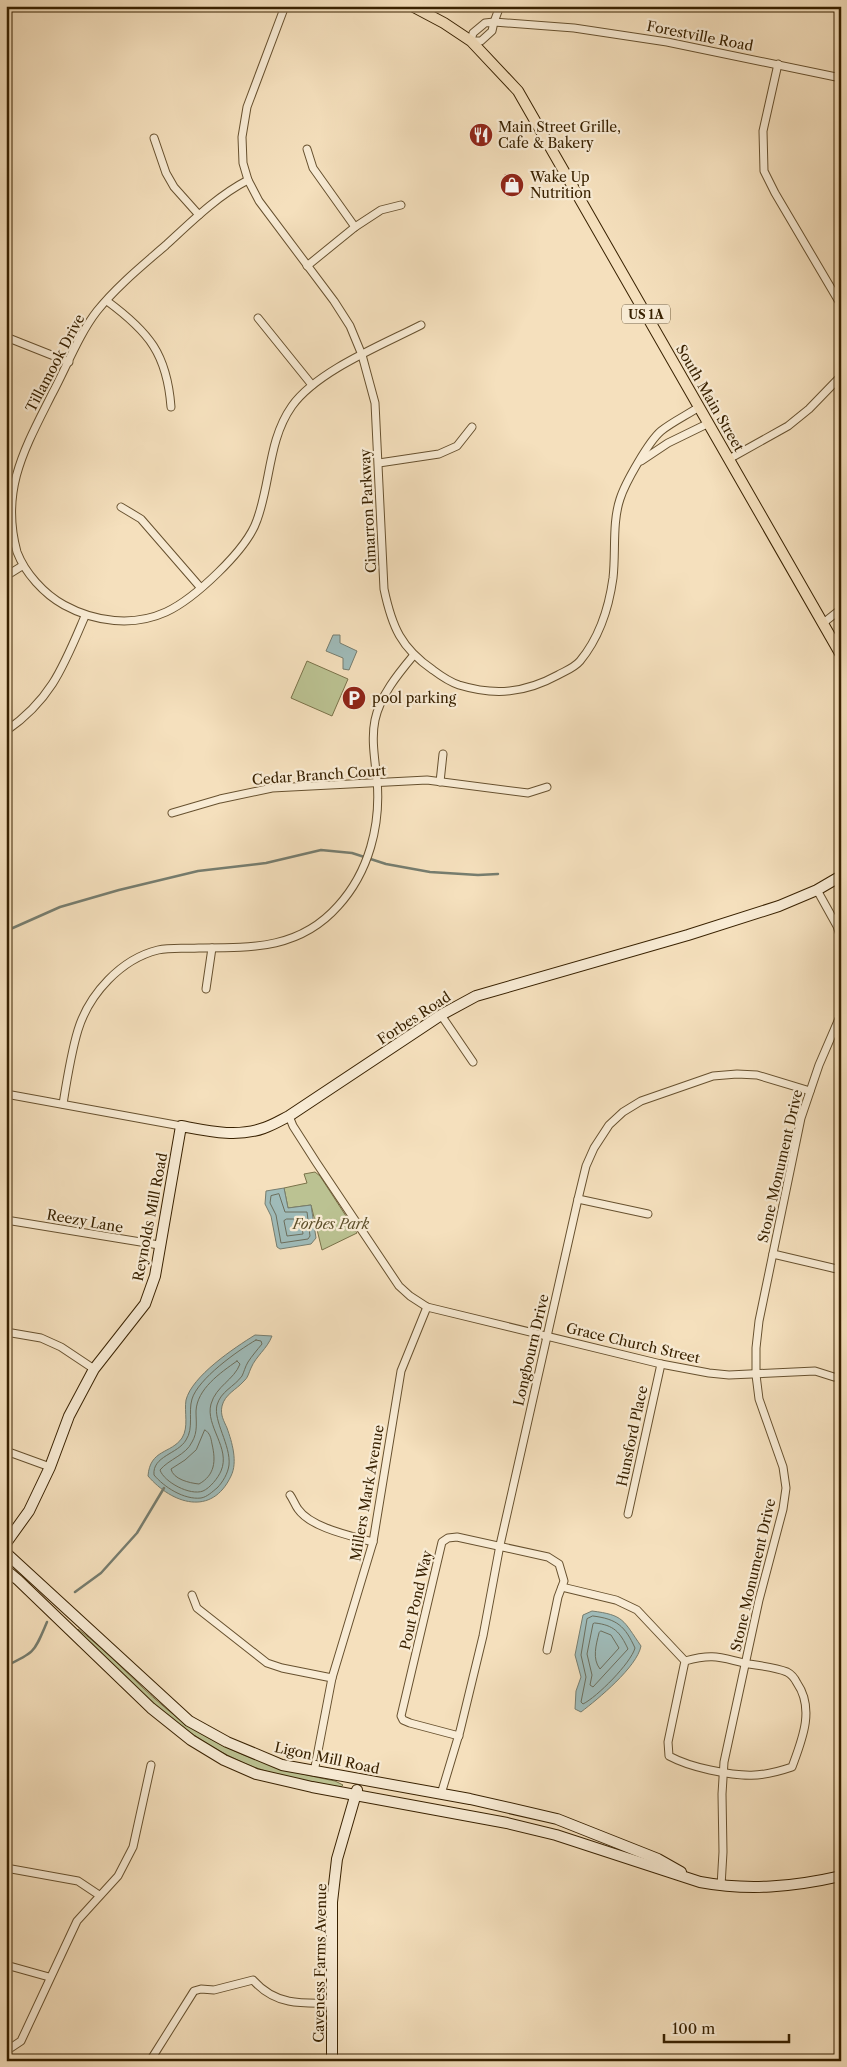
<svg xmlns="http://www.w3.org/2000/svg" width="847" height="2067" font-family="'Libre Caslon Text',serif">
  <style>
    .green { fill: #bbc292; stroke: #7a7249 }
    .water { fill: #9fbbb9; stroke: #767d6f }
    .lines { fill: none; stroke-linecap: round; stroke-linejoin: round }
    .shore { stroke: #6c6e5c; stroke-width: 1 }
    .stream { stroke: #767d6f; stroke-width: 2.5 }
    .street-casing { stroke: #67512f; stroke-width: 9 }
    .secondary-casing { stroke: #382100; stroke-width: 12 }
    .primary-casing { stroke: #382100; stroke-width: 12 }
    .street { stroke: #f8ebd4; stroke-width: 7 }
    .secondary { stroke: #f8ebd4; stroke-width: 10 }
    .primary { stroke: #f5e0bd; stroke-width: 10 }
    .labels { text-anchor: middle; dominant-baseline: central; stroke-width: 4.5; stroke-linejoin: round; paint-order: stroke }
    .shield { fill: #f8ebd4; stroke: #725e40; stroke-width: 1 }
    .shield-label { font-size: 12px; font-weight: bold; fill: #382100 }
    .street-label { font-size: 14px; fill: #382100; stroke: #f8ebd4 }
    .poi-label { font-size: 14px; fill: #382100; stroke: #f8ebd4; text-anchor: start }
    .park-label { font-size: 14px; font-style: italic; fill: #5f512c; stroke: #f8ebd4 }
  </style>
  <rect width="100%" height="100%" fill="#f5e0bd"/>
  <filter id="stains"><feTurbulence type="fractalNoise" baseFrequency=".004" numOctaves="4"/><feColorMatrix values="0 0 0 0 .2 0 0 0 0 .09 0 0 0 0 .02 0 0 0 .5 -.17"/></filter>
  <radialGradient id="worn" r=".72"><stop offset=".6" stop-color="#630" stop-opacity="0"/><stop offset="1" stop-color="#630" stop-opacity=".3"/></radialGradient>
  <g class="green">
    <path d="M307,661L348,679L332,716L291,698Z"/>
    <path d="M315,1172L320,1176L357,1233L322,1250L311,1205L288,1208L284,1188L307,1183L304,1174Z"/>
    <path d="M78,1629C114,1656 142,1691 178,1718C225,1753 278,1770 335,1781L343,1785L341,1787C308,1782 274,1776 244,1763C177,1734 128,1680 76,1631Z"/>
  </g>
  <g class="water">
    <path d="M333,635H340V643L357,651L349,670L343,669V658L326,651Z"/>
    <path d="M284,1188L288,1208L311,1205L316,1238L311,1244L280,1249L277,1247L271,1216L265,1204L266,1191Z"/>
    <path d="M255,1335L272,1336C267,1349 256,1356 251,1368C249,1372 248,1378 244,1381C236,1390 225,1394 222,1406C220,1415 224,1421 227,1428C232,1442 238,1462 231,1476C212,1517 172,1504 148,1476C150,1449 171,1454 182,1438C189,1427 184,1412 186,1400C192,1376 234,1348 255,1335Z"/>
    <path d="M592,1611C624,1615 623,1620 641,1646C637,1667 598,1699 581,1712L575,1709L576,1691L581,1677L575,1655L583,1615Z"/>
  </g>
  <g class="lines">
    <g class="shore">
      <path d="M279,1194L285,1212H307L310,1236L308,1239L281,1243L276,1215L270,1203L271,1196Z"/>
      <path d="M287,1219H301L303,1234L287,1236L284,1221Z"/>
      <path d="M256,1340L261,1341L262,1344C257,1350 252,1356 248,1362C245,1367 244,1372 242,1376C234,1387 221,1391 217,1405C213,1421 231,1445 229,1465C228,1473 223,1482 217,1488C212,1492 207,1497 201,1498C184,1500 164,1487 154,1475C152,1456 178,1454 186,1440C194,1428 188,1412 192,1399C198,1379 237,1351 256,1340Z"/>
      <path d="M237,1361L240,1364C234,1380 216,1386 211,1404C205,1426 231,1448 221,1471C218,1478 210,1488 203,1491C190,1496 164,1482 160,1470C169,1459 186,1455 192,1442C198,1432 196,1422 196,1411C197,1389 220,1373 237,1361Z"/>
      <path d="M205,1430C210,1433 211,1438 212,1444C216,1461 215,1475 199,1484C189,1483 173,1479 171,1469L185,1460L196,1450Z"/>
      <path d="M593,1616C617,1619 625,1626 635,1648C631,1663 597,1697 583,1704L581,1702L586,1677L581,1655L587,1619Z"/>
      <path d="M595,1623C614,1625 620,1632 628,1649L593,1687L590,1685L592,1675L587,1654L593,1624Z"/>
      <path d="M601,1631L611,1635L619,1648L600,1669C592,1659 596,1645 599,1633Z"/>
    </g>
    <g class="stream">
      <path d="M6,349L7,348"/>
      <path d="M6,931L60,907L119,890L198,871L266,863L321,850L352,853L386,864L430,872L478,875L498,874"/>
      <path d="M75,1592L101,1573L137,1533L164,1488"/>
      <path d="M6,1666C36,1652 34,1652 47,1622"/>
    </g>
    <g class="street-casing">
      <g id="street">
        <path d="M285,6L247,107L242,137L243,163L248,180L259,201L334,301L350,326L362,355L375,403L384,589C392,627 401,648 433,670C441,676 450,682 459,685C495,696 525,693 558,675C565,671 574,668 580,661C599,638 609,607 613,578C616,552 612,523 620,499C625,483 649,441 661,431C672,422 687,415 699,407"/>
        <path d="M500,6L494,22L574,28L667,42L841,78"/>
        <path d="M494,22L492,31L481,41H471L473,33L485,23Z"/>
        <path d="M778,64L763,131L764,171L775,193L841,305"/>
        <path d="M154,138L166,173L174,187L199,215"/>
        <path d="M307,149L313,168L355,227"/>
        <path d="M248,180C217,196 191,222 166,245C142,266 117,286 97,311C79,334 66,368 52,394C25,448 0,490 17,552C25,573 44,594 64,605C95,622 133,627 166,612C194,599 247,550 257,520C271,482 268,440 292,406C317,371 382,345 421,325"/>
        <path d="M307,266L355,227L381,210L401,205"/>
        <path d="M107,301C149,332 167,354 171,407"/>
        <path d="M258,318L312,385"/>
        <path d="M6,337L69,362"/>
        <path d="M729,459L788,426L809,409L841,376"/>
        <path d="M641,461L668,443L709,423"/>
        <path d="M379,463L439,454L457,446L472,427"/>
        <path d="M121,507L141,519L200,587"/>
        <path d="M6,576L22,566"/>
        <path d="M822,624L841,609"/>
        <path d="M6,731C52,699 64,665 85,616"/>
        <path d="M440,782L443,754"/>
        <path d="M172,813L220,799L272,788L427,780L528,793L547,787"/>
        <path d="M817,890L837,926L841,938"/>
        <path d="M206,989L212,948"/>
        <path d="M441,1015L473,1062"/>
        <path d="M6,1094L181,1126"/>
        <path d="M63,1104C67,1079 71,1053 78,1030C89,994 121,959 158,950C171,947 186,949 199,948C252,948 300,949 338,906C369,872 381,825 377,780C375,760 371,739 375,720C380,696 398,674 413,656"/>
        <path d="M289,1116L293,1126L316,1162L399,1286L410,1296L427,1307L661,1364L709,1373L729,1375L815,1371L834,1377"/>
        <path d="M578,1199L648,1214"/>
        <path d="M6,1220L159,1245"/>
        <path d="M773,1254L841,1270"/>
        <path d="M6,1332L41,1338L61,1347L94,1369"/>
        <path d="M6,1451L50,1467"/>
        <path d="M290,1495C293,1499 295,1505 298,1509C311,1528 352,1536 373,1542"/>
        <path d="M628,1514L661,1364"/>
        <path d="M562,1587L616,1600L637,1610L685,1661C715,1653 720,1658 749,1664C761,1666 775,1667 787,1672C791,1674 795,1679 797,1683C815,1709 802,1740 792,1767C760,1778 743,1777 710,1770C696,1767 682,1763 669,1756L668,1742L685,1661"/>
        <path d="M192,1595L197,1608L267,1663L282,1668L332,1678"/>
        <path d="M459,1736L410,1723L403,1720L401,1716L442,1542L448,1538L457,1537L548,1557L559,1564L564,1581L558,1597L547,1650"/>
        <path d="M314,1772L332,1678L373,1542L401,1371L427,1307"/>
        <path d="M441,1794L460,1731L483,1636L500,1545L578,1199L586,1166L594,1148L609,1125L623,1112L641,1101L713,1076L737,1074L757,1075L810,1091"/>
        <path d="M6,1868L78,1881L99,1895"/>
        <path d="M721,1886L723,1852L722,1794L724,1762L759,1600L783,1509L786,1488L783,1467L759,1399L756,1375V1348L759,1321L801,1118L819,1065L841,1014"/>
        <path d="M6,1965L49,1977"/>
        <path d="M6,2051L21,2041L77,1921L118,1876L133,1847L151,1765"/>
        <path d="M150,2061L194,1991L201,1989L214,1990L253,1980C275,2005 301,2004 332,2003"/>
      </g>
    </g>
    <g class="secondary-casing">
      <g id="secondary">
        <path d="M6,1543L29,1511L50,1467L69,1416L94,1369L145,1304L155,1276L181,1126C208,1131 237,1138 264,1128C273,1125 281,1120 289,1116L441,1015L476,996L688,935L779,906L817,890L841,876"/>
        <path d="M6,1553L189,1721L227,1742L282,1765L470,1799L557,1819L658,1859L681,1872"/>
        <path d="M6,1570L18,1580L151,1708L191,1740L224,1760L256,1774L312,1787L507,1823L556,1835L700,1882C748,1891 793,1887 841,1876"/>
        <path d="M332,2061V1902L337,1859L357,1790"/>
      </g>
    </g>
    <g class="primary-casing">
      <path id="primary" d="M412,6L444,23L471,41L518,91L841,655"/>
    </g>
    <use href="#street" class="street"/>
    <use href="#secondary" class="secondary"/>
    <use href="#primary" class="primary"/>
  </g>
  <defs>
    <g id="restaurant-disc" transform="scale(1.25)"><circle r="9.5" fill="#8f2418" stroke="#f8ebd4"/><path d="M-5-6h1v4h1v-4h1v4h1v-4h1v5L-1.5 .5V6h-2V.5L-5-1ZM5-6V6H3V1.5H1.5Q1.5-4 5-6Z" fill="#fff"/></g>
    <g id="shop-disc" transform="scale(1.25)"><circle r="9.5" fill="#8f2418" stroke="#f8ebd4"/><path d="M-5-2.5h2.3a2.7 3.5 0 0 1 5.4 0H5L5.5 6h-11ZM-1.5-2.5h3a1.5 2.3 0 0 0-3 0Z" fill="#fff"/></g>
    <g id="parking-disc" transform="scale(1.25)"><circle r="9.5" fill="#8f2418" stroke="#f8ebd4"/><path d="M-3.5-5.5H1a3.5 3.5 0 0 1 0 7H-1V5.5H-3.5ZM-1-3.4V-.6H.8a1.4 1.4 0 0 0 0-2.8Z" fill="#fff"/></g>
  </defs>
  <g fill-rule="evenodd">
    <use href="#restaurant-disc" x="481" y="135"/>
    <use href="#shop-disc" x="512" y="185"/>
    <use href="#parking-disc" x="354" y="698"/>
  </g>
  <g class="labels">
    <rect class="shield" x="622" y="304.5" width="48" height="19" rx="4"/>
    <g class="shield-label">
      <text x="646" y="314">US 1A</text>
    </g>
    <g class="street-label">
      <text transform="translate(700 36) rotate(11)">Forestville Road</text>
      <text transform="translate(55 363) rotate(-62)">Tillamook Drive</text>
      <text transform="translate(710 398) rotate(60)">South Main Street</text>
      <text transform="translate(368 511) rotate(-93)">Cimarron Parkway</text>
      <text transform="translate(319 775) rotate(-4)">Cedar Branch Court</text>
      <text transform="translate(414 1018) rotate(-33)">Forbes Road</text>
      <text transform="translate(780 1166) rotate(-77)">Stone Monument Drive</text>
      <text transform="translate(150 1217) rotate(-79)">Reynolds Mill Road</text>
      <text transform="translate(85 1221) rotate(10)">Reezy Lane</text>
      <text transform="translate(633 1343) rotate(13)">Grace Church Street</text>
      <text transform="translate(531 1350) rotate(-77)">Longbourn Drive</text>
      <text transform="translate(632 1436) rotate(-78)">Hunsford Place</text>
      <text transform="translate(367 1493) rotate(-80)">Millers Mark Avenue</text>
      <text transform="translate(753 1575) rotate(-77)">Stone Monument Drive</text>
      <text transform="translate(416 1600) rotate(-77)">Pout Pond Way</text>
      <text transform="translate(327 1758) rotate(12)">Ligon Mill Road</text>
      <text transform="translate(320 1963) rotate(-89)">Caveness Farms Avenue</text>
    </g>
    <g class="poi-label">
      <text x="498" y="127">Main Street Grille,<tspan x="498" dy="16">Cafe &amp; Bakery</tspan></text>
      <text x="530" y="177">Wake Up<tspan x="530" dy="16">Nutrition</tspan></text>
      <text x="372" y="698">pool parking</text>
    </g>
    <g class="park-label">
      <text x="331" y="1224">Forbes Park</text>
    </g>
  </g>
  <rect width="847" height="2067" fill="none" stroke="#f5e0bd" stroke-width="25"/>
  <rect x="8" y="8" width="832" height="2052" fill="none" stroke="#382100" stroke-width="2.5"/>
  <rect x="12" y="12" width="822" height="2042" fill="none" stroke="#382100"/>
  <path d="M664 2034v8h125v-8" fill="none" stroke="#382100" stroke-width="2.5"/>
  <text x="672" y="2034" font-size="15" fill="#382100" stroke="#f8ebd4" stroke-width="4" paint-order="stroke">100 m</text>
  <rect width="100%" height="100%" filter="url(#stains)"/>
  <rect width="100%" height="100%" fill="url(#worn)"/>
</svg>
